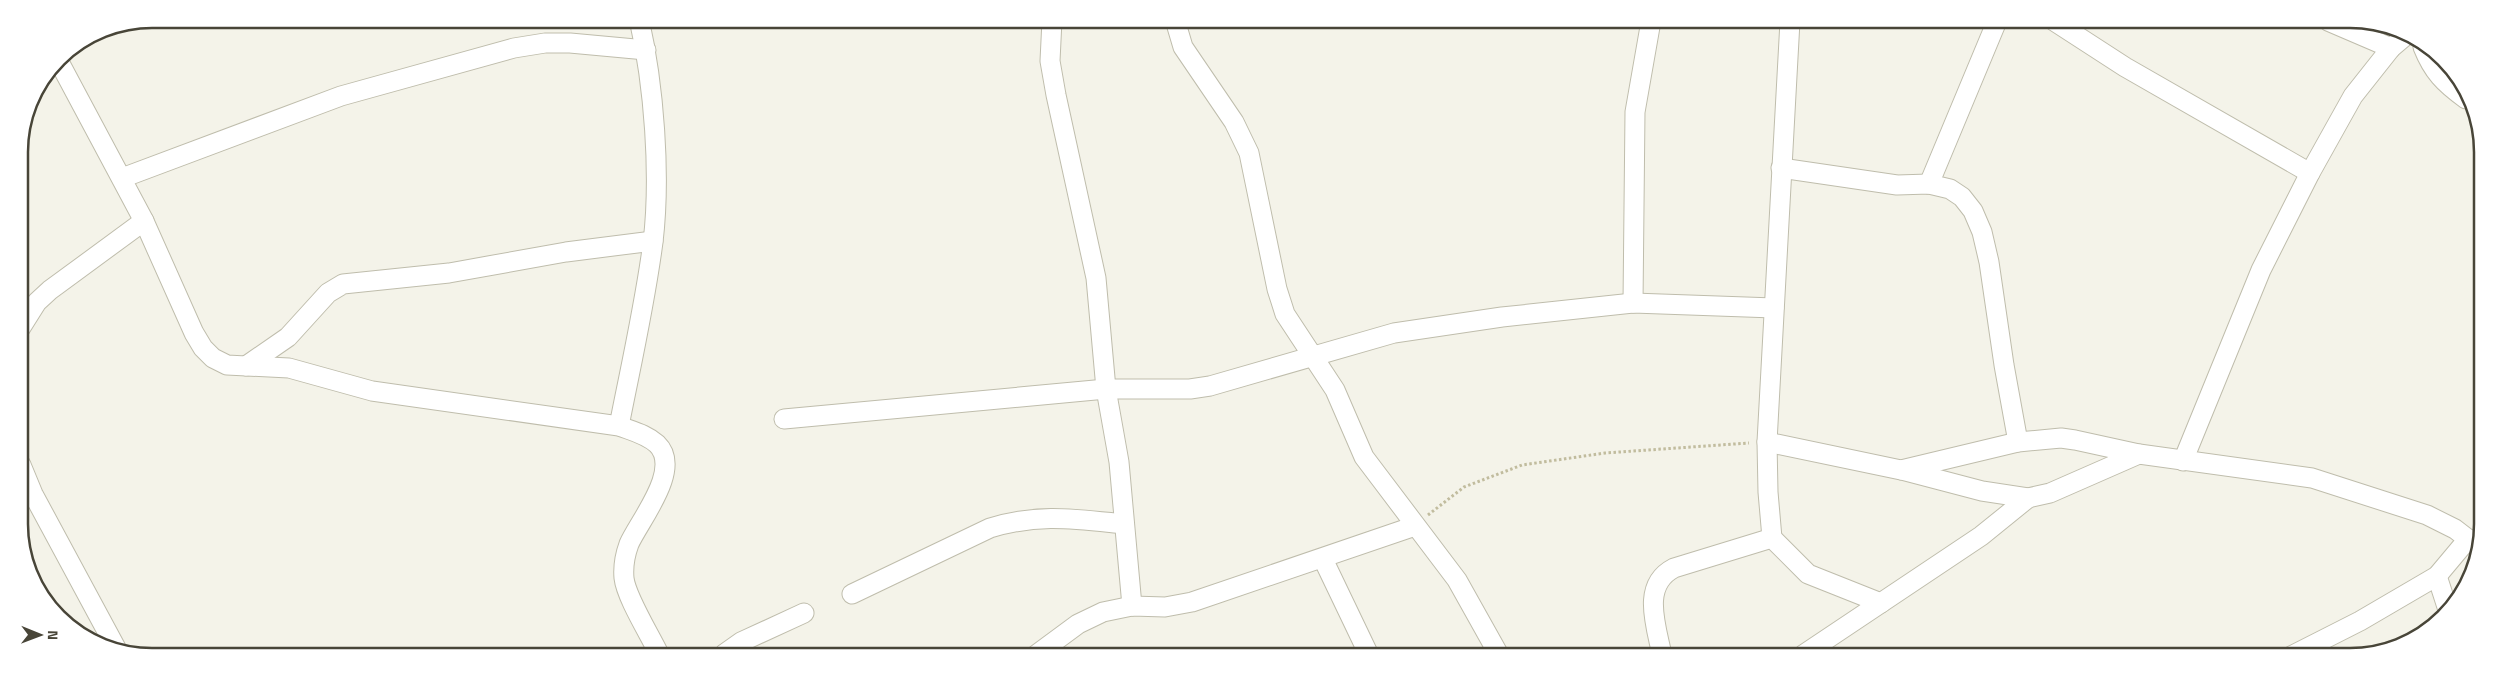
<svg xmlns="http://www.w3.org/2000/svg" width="2501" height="675" font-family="'Titillium Web',sans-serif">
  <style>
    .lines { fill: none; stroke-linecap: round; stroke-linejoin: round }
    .street-casing { stroke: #bfbdac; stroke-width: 21 }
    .path { stroke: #c1bc9e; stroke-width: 3; stroke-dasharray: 2.5 2.5; stroke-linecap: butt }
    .street { stroke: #fff; stroke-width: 19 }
    .rim { fill: none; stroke: #484538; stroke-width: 2.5 }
  </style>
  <rect width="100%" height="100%" fill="#f4f3e9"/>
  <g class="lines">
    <g class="street-casing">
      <g id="street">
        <path d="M1052,20L1050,61L1056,95L1096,278L1106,389L1119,462L1132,606"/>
        <path d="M1175,20L1183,47L1234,122L1249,153L1277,289L1285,314L1335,390L1364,457L1457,580L1499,655"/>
        <path d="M2054,21L2125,67L2310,173"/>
        <path d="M2328,21L2391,48"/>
        <path d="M2423,47C2433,72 2444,83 2466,99"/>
        <path d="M57,58L144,221L194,333L203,348L213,358L227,365L289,368L372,391L619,426C632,431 646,434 657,444C683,469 639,521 629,544C625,555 623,567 624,578C626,597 650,635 659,654"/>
        <path d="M1781,168L1897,185L1929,184L1950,189L1962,197L1973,211L1982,232L1989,262L2004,365L2018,442"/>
        <path d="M122,178L341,96L514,48L545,43H570L646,50"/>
        <path d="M1929,184L1997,21"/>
        <path d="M1633,303L1635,112L1651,21"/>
        <path d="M20,329L37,302L50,290L144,221"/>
        <path d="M246,366L288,337L328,293L343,284L449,273L566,252L653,241"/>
        <path d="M784,419L1106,389H1190L1210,386L1394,333L1502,317L1633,303L1774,308"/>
        <path d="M619,426C631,365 645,304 653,242C661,175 654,85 639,19"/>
        <path d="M1767,442L1901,470L2018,442L2061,438L2075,440L2139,454L2312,478L2427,515L2455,529L2468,539L2480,542"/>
        <path d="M2183,461L2261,270L2310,173L2353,96L2391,48L2404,37"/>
        <path d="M21,465L33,494L116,648"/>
        <path d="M1902,470L1982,491L2028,498"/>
        <path d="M1772,538L1768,492L1767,442L1790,21"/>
        <path d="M1323,559L1369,655"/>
        <path d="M2437,576L2448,610"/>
        <path d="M852,594L990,528C1039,513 1075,519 1124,524"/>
        <path d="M724,654L741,642L804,613"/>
        <path d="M1036,655L1078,624L1103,612L1132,606L1165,607L1192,602L1415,526"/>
        <path d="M1662,655C1656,625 1641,585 1674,568L1772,538L1808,574L1881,603"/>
        <path d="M1803,655L1981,536L2028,498L2050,493L2139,454"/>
        <path d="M2291,656L2360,621L2437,576L2468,539"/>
      </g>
    </g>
    <path class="path" d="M1428,515L1464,487L1522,465L1605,453L1749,443"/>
    <use href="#street" class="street"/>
  </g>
  <path d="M0 0H2501V675H0ZM152 28H2350A124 124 0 0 1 2474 152V524A124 124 0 0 1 2350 648H152A124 124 0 0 1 28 524V152A124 124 0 0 1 152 28Z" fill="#fff" fill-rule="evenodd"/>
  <path class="rim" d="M152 28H2350A124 124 0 0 1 2474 152V524A124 124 0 0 1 2350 648H152A124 124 0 0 1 28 524V152A124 124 0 0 1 152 28Z"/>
  <g transform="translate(40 635) rotate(91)" stroke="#ffffff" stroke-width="4" paint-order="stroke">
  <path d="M0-4L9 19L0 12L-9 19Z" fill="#484538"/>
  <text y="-8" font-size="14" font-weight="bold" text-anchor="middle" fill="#484538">N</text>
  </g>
</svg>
